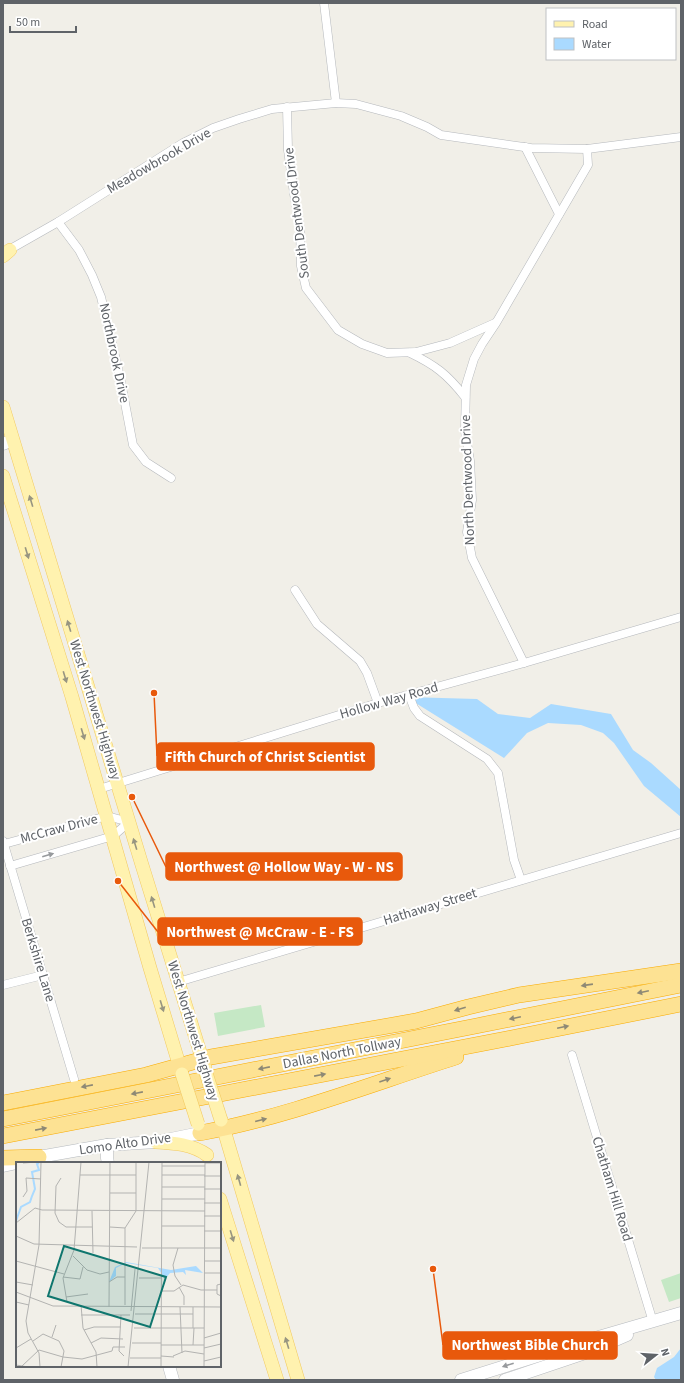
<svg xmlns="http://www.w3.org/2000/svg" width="684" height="1383" font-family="'Source Sans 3',sans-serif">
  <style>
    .green { fill: #c5e8c5 }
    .water { fill: #aadaff }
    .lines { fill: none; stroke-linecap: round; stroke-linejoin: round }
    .street-casing { stroke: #b5b8bc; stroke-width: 9 }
    .secondary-casing { stroke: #b6babf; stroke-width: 13 }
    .primary-casing { stroke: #f2c960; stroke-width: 14 }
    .highway-casing { stroke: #f9ab00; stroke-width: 16 }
    .street { stroke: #fff; stroke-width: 8 }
    .secondary { stroke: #fff; stroke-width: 12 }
    .primary { stroke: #fff2af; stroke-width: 13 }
    .highway { stroke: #fde293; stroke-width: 15 }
    .primary-bridge-casing { stroke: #f2c960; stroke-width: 14; stroke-linecap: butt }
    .primary-bridge { stroke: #fff2af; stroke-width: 13 }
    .oneway { fill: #979581 }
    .oneway2 { fill: #979a9d }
    .oneway3 { fill: #8e8975 }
    .labels { text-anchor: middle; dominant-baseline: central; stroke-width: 4; stroke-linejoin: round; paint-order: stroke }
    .street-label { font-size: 14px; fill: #5f6368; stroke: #fff }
    .inset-river { fill: none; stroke: #aadaff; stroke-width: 2 }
    .inset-road { fill: none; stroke: #b3b3b1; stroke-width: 1 }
    .view { fill: #0f766e; fill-opacity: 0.15; stroke: #0f766e; stroke-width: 2 }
    .inset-edge { fill: none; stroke: #5f6368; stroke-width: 2 }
    .leader { fill: none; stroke: #e8590c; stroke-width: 1.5 }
    .callout-dot { fill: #e8590c; stroke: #fff; stroke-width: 1.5 }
    .callout { fill: #e8590c; stroke: #e8590c; stroke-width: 1.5 }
    .callout-label { font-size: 15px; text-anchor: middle; font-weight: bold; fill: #fff }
  </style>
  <rect width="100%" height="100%" fill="#f1efe8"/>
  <g class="green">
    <path d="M261,1005L265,1027L218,1036L214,1013Z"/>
    <path d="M681,1273V1298L669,1302L661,1280Z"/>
  </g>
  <g class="water">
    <path d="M406,697L477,699L498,714L530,718L551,704L611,714L633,750L651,763L681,790V817L644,786L614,743L603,733L581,725L548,723L527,733L504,758Z"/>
    <path d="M681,1348V1380H656L654,1377L657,1368L674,1357Z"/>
  </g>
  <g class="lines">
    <g class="street-casing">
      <g id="street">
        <path d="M324,3L336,103"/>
        <path d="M287,107L288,150L294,194L300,228L301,266L306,288L338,330L362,344L387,353L416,352L450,343L495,323"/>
        <path d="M525,147L559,214"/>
        <path d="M58,222L79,250L92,275L101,297L120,377L133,445L146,462L171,478"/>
        <path d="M7,251L58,222L183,143L213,128L239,119L272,109L336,103L356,104L401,116L427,127L441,135L531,148L587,149L681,137"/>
        <path d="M410,353C435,365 447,374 465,397"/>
        <path d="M295,590L317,624L360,661L367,673L378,703"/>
        <path d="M524,663L472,558L467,532L472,500L470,461L465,431L466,385L474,359L482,344L496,323L588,165L587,149"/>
        <path d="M409,695L414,708L420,716L487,759L498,773L514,860L521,880"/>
        <path d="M99,789L378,703L524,663L681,617"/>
        <path d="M3,841L74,1079"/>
        <path d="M4,844L107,816L129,822"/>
        <path d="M10,866L113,836L129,822"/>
        <path d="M178,982L681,833"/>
        <path d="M3,985L43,975"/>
        <path d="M572,1055L653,1322"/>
      </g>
    </g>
    <g class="secondary-casing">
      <g id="secondary">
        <path d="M3,444L13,440"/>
        <path d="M107,1145V1158L108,1163"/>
        <path d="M3,1166L26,1161L39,1157L107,1145L156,1142L200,1133"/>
        <path d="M169,1366L173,1380"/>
        <path d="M461,1380L585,1341L681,1313"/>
        <path d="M505,1380L588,1352L627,1335"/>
      </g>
    </g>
    <g class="primary-casing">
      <g id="primary">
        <path d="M3,256L10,250"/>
        <path d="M3,407L142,865L205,1068"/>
        <path d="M3,476L72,697L150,968L182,1074"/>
        <path d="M221,1120L298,1380"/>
        <path d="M156,1142C174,1143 192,1144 207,1155"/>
        <path d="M220,1199L277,1380"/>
      </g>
    </g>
    <g class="highway-casing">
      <g id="highway">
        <path d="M3,1103L146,1075L211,1057L416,1021L468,1007L519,995L681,971"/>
        <path d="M3,1119L476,1026L681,985"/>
        <path d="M200,1133C288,1117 371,1084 456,1057"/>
        <path d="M3,1136L511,1038L681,1004"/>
        <path d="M3,1158L39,1157"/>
      </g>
    </g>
    <use href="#street" class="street"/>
    <use href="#secondary" class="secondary"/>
    <use href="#primary" class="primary"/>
    <use href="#highway" class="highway"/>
    <g class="primary-bridge-casing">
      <g id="primary-bridge">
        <path d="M205,1070L221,1120"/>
        <path d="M182,1074L198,1124"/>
      </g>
    </g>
    <use href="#primary-bridge" class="primary-bridge"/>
  </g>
  <defs><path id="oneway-solid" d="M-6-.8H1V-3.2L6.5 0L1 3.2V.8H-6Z"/></defs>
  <g class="oneway">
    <use href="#oneway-solid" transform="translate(31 501) rotate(-107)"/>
    <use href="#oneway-solid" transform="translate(27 553) rotate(73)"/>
    <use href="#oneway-solid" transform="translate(69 626) rotate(-107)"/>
    <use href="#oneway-solid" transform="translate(65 677) rotate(73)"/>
    <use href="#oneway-solid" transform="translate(83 734) rotate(73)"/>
    <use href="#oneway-solid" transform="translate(135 844) rotate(-107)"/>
    <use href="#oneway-solid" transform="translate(153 902) rotate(-107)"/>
    <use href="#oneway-solid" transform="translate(162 1006) rotate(73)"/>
    <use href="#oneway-solid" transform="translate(239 1180) rotate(-106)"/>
    <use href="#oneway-solid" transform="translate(232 1236) rotate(73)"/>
    <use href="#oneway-solid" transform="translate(287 1343) rotate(-107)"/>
  </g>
  <g class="oneway2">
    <use href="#oneway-solid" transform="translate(48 855) rotate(-16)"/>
    <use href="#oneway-solid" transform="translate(508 1365) rotate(162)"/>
  </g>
  <g class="oneway3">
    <use href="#oneway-solid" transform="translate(587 985) rotate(172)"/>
    <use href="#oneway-solid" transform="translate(643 992) rotate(168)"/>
    <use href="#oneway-solid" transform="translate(460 1009) rotate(163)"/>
    <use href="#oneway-solid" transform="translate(515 1018) rotate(168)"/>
    <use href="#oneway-solid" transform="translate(563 1027) rotate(-12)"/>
    <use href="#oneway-solid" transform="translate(264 1068) rotate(169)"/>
    <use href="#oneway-solid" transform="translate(320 1075) rotate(-11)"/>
    <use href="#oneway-solid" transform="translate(385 1080) rotate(-19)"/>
    <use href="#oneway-solid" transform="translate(87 1086) rotate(169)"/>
    <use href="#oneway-solid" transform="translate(137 1093) rotate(169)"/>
    <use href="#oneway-solid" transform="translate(261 1120) rotate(-14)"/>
    <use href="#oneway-solid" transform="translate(41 1129) rotate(-11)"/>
  </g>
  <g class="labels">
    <g class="street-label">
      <text transform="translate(159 161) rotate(-30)">Meadowbrook Drive</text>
      <text transform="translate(297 213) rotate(-97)">South Dentwood Drive</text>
      <text transform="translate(114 353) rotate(78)">Northbrook Drive</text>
      <text transform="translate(468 480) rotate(-92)">North Dentwood Drive</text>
      <text transform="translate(389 701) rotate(-16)">Hollow Way Road</text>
      <text transform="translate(95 710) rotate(73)">West Northwest Highway</text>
      <text transform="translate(59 829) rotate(-15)">McCraw Drive</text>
      <text transform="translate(430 907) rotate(-17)">Hathaway Street</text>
      <text transform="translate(38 960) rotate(73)">Berkshire Lane</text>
      <text transform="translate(193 1031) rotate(73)">West Northwest Highway</text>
      <text transform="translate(342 1053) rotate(-11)">Dallas North Tollway</text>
      <text transform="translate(125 1144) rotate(-8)">Lomo Alto Drive</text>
      <text transform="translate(612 1189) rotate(73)">Chatham Hill Road</text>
    </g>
  </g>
  <g transform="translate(16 1162)">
    <rect width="205" height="205" fill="#f1efe8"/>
    <path d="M110,100L155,108L180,104L187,111L169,108L170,113L167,110L154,111L149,117L142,106L110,101L100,106V114L93,120L99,105Z" fill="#aadaff"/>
    <path class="inset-river" d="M0,59L5,45L14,40L16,34L19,27L16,10L23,8L21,2L23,1"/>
    <path class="inset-road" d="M7,1L21,0M189,1H205M146,4H189M64,13H120M146,13H189M188,14H205M45,16L40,24L39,51L43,60L50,65H76M146,25H189M188,27H205M94,31H120M7,35L11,29L10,16L25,17M146,37H189M188,41H205M76,49L77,91M188,54H205M0,61L19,46L26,48L189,49M146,64H189M94,65L109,66M188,69H205M0,74L18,82L121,85M126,86H205M162,86L157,103L159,114L165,123M57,94L71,108L84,112L93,110M0,99L48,112M188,99H205M188,111H205M47,115L64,117L67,105M123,116H145M0,120L17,123M93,120L101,115H109M205,122L201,123V132L205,134M163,125L168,134V143M145,129H158M158,129L167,123L185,128H201M0,130L37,144L205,145M50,135L72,132M0,140L13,143M51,140L47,116L58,88L65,0M65,143L67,166L80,190L81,205M109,143V66L120,49V0M93,145L94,0M164,145L166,191M115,149L119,107M119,152H177M65,153H114M105,153L103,189L108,194M118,166H188M177,166V145M68,168L78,165H105M36,175L40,163M188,176L205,171M17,179L27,172L43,179L48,189L45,205M75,181L85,176L107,177M116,181H145M145,183H188M177,183L178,166M0,186L15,177M188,186L205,182M145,194L158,195M157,194L169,189L188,192M114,196H145M188,199L205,195M0,203L12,205M6,204L23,188L47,195L66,197L96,189L97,185H109M24,205L23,191L12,171L10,159L23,83L25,0M112,205L133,0M145,205L146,0M188,205L189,0"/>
    <path class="view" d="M48,84L150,115L134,165L32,134Z"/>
    <rect width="205" height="205" class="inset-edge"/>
  </g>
  <path class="leader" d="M154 693L157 756M132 797L166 867M118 881L158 932M433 1269L443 1345"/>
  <g class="callout-dot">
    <circle cx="154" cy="693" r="4"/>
    <circle cx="132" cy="797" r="4"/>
    <circle cx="118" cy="881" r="4"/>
    <circle cx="433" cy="1269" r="4"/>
  </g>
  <g class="callout">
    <rect x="157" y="743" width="217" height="27" rx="4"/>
    <rect x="166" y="853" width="236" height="27" rx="4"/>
    <rect x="158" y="918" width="204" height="27" rx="4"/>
    <rect x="443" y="1332" width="174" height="27" rx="4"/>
  </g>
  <g class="callout-label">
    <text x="265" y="762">Fifth Church of Christ Scientist</text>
    <text x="284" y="872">Northwest @ Hollow Way - W - NS</text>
    <text x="260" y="937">Northwest @ McCraw - E - FS</text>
    <text x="530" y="1350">Northwest Bible Church</text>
  </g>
  <rect width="684" height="1383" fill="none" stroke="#5f6368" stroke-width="8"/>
  <rect x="546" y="8" width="130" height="52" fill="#ffffff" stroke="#bfc1c3"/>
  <rect x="554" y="21" width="20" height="6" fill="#fff2af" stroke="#bfc1c3"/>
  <text x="582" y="28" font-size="12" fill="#5f6368">Road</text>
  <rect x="554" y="38" width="20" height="12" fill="#aadaff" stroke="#bfc1c3"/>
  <text x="582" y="48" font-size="12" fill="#5f6368">Water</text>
  <g transform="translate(656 1355) rotate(73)" stroke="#ffffff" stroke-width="3" paint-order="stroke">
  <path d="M0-3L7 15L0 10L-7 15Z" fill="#5f6368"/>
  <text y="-6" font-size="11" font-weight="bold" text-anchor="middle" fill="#5f6368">N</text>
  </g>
  <path d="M10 26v6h66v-6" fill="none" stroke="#5f6368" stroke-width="2"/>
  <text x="16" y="26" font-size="12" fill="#5f6368" stroke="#ffffff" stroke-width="3" paint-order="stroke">50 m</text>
</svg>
